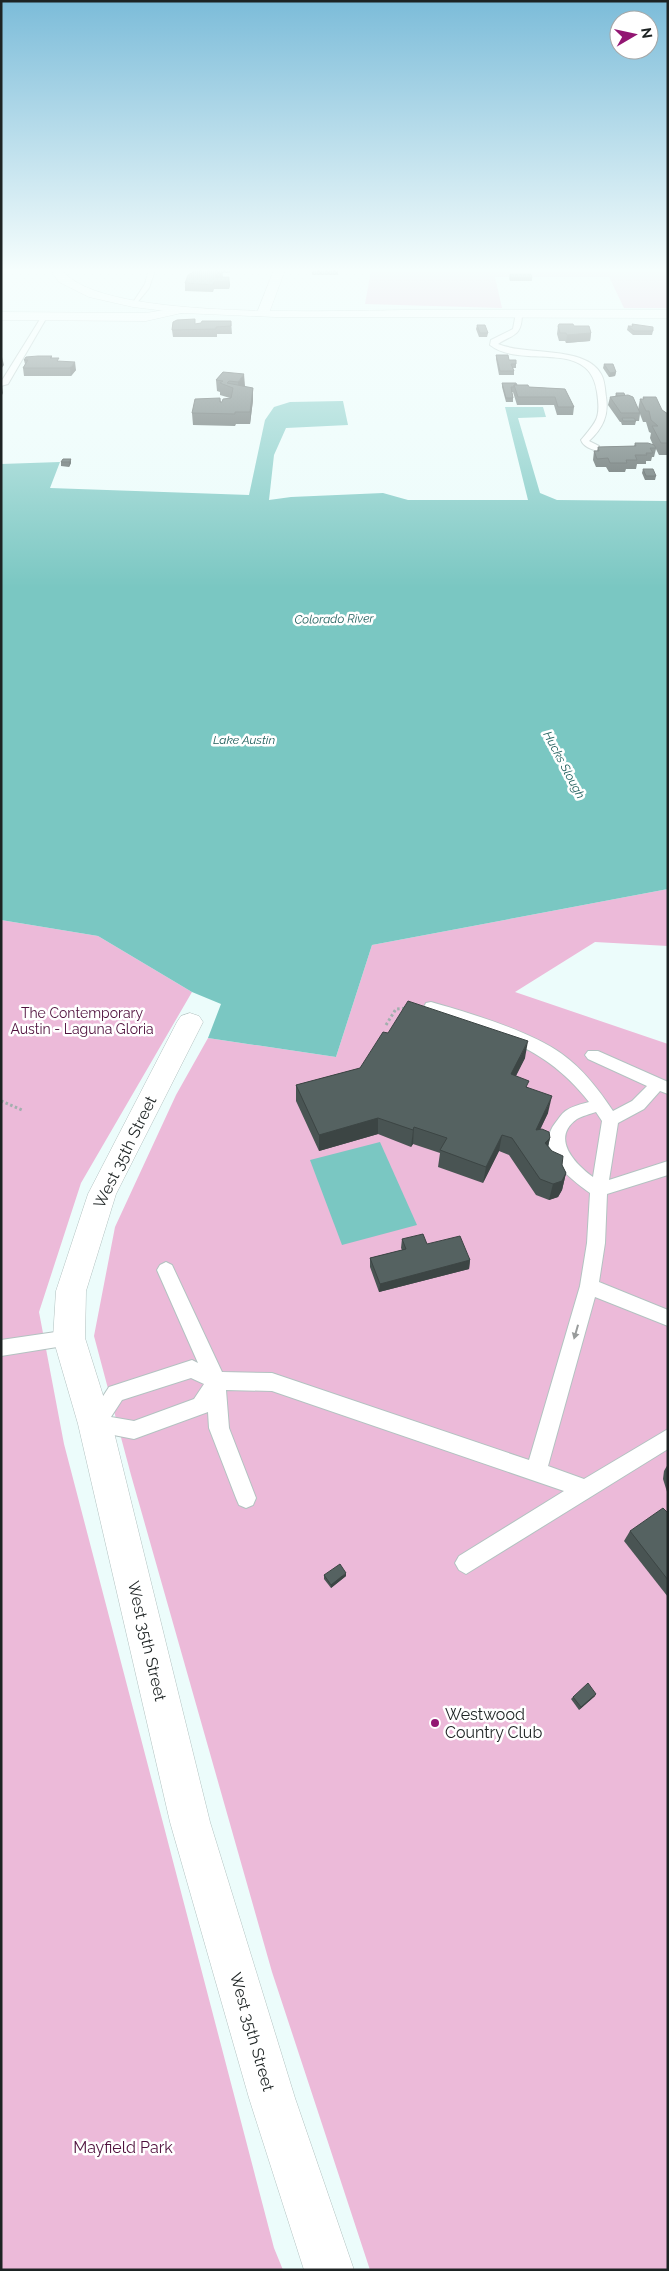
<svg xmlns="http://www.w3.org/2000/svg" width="669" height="2271" font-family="Raleway,sans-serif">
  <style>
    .green { fill: #ecbad9 }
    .water { fill: #7ac7c2 }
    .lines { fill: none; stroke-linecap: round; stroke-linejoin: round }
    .service-casing { stroke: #b3c2c1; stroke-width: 2 }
    .minor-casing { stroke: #b3c2c1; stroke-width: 1 }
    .tertiary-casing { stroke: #b3c2c1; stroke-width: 1 }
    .path { stroke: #a2afae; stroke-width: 3; stroke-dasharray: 2.5 2.5; stroke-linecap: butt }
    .service { fill: #fff; fill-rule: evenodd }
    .minor { fill: #fff; fill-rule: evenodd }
    .tertiary { fill: #fff; fill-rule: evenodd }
    .wall { fill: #495453 }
    .shaded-wall { fill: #3c4544 }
    .building { fill: #556261; stroke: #3c4544 }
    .oneway { fill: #999c9c }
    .poi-dot { fill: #921672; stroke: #fff; stroke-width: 2 }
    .labels { text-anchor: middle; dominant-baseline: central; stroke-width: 5; stroke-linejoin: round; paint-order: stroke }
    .far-water-label { font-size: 12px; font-style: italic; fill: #1e5e5b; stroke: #fff }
    .park-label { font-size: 14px; fill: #50123e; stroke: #fff }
    .near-street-label { font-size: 16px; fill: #1d2323; stroke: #fff }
    .near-poi-label { font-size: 16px; fill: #1d2323; stroke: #fff; text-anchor: start }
    .near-park-label { font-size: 16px; fill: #50123e; stroke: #fff }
  </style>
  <rect width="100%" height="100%" fill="#ecfcfb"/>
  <g class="green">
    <path d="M371,270H668V308H624L609,277H495L502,308L365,304Z"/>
    <path d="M668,889V946L595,942L515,992L668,1044V2270H370L272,1972L131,1475L94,1336L115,1227L176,1095L208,1038L336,1057L372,945Z"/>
    <path d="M1,920L98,936L192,992L81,1183L39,1312L64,1444L274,2248L283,2270H1Z"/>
  </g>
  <g class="water">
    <path d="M343,401L348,425L286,428L274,455L269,500L291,497L383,493L408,500H528L505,407H543L546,417L518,418L540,493L557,500L668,501V889L372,945L336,1057L208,1038L221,1004L192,992L98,936L1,920V464L60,462L50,488L249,495L265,420L274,407L290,402Z"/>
    <path d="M380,1142L417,1225L342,1245L310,1160Z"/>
  </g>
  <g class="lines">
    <g class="service-casing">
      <g id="service">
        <path d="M149,270H155L149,288L136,304H132L145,284Z"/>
        <path d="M519,311L522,313C522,337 513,334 498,344C526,356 585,345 601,374C605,381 605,390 606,397C609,415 603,428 589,441L599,446V450C592,451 583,446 581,440C597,421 601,418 597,392C590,337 522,370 490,345L491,340L513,329L516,313Z"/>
        <path d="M42,316L47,317L8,384L1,386V382Z"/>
        <path d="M431,1002C470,1013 530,1031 562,1054C583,1069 599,1090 613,1111L632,1101L647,1086L588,1059L585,1055L588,1051H598L668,1082V1094L660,1091L644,1109L618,1123L609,1180L668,1161V1175L607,1194L605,1243L599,1282L668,1310V1326L595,1297L548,1466L584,1479L668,1429V1449L466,1574L459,1570L455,1563L459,1556L564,1491L272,1391L226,1390L229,1428L256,1498L253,1505L246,1508L239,1505L236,1498L209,1428L208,1412L134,1439L88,1430L85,1424L109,1387L192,1360L198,1363L157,1270L160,1265L166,1262L172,1265L222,1372L272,1373L529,1460L580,1286L587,1243L590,1193C569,1178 533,1150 556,1122C559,1118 563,1112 567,1110C573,1106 582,1104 589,1102C542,1042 493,1036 426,1011L424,1007L426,1003ZM596,1112L602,1121L593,1177C575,1164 550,1138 577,1119C582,1116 590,1114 596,1112ZM191,1378L204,1384L194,1399L134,1421L111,1417L122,1400Z"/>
        <path d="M69,1330L76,1332L78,1338L76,1344L1,1356V1340Z"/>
      </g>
    </g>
    <g class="minor-casing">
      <g id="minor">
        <path d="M274,270H285L269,313L267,315H259L257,313Z"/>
        <path d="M182,307L188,310L186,312L146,321L1,320V312L146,313Z"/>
        <path d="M190,1013L199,1016L203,1022L116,1194L86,1291L85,1338L112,1424L210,1822L295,2098L354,2270H304L249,2098L170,1822L78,1424L53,1338L56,1291L88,1194L177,1022L181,1016Z"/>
      </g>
    </g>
    <g class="tertiary-casing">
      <path id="tertiary" d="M51,270H62C102,324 356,309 425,310C506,310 587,310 668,310V318L275,317L182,313L133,307L89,297L59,282Z"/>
    </g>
    <g class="path">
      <path d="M386,1025L396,1009L407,1008"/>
      <path d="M1,1101L22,1110"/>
    </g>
    <use href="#service" class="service"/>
    <use href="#minor" class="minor"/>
    <use href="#tertiary" class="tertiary"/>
  </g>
  <g class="wall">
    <path d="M197,270H230V273H223V277H229L230,285L229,289H214L213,292L185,291V283Z"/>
    <rect x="312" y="270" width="26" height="5"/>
    <path d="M510,274L532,278V281H510L509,278Z"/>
    <path d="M231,321L232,334H217V337H173L172,330L195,324Z"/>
    <path d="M632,324L653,331L652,335H633L627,330L628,326H632Z"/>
    <path d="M477,325L488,333L487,337H479L476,329Z"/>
    <path d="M558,326H574L591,333L590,341L566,343L565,341H559L557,334Z"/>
    <path d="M496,355L516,364V368H513L514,371V375H499L496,359Z"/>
    <path d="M52,356V358L76,370L71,376H24L23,368L25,364L24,360Z"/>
    <path d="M604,364L616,372L615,376L609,377L603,368Z"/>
    <path d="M223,372L245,386L244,387L253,388V400L250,424H236L235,426L193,425L192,413L220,398L221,402H222L230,398L220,395V392L217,391L216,380Z"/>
    <path d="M502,383L529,387L565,389L574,407L573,415H557L554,405H517L513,392H512L513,398V402H506L502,387Z"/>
    <path d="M616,393L625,396L638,410L640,399H643V397L668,414V455H659L656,449L654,457H652L651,461H646V464H637L636,469H626L625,472H609L606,467H596L593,460L594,451H597L598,447L634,446L635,443L653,445L650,438L651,433L649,432L646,422H643L640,414L639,421H636L635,425H622L621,422H620L608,405L610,397H615Z"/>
    <path d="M63,459L71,463L69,467L61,466V462Z"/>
    <path d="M643,469L656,476L655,480H645L642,473Z"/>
    <path d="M388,1033L525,1058L516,1076L528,1088L548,1113L540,1129L550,1138L548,1146L562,1165L566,1173L562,1190L558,1197L549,1200L536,1195L509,1155L499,1151L483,1183L438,1167L440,1153L413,1144L411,1147L378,1134L319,1151L296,1101V1085L360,1068Z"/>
    <path d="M402,1239L427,1244L470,1260L469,1269L379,1292L370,1267V1258L402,1250L401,1248Z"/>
    <path d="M668,1464V1495L663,1479L664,1471Z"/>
    <path d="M668,1513V1597L624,1541L630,1531Z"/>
    <path d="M324,1575L346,1576L331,1588L324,1579Z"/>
    <path d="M595,1696L579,1710L571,1699L573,1697Z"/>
  </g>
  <g class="shaded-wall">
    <path d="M229,277L230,285L229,289L228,282Z"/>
    <path d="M591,333L590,341L566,343L567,335Z"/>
    <path d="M2,357L4,365L1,369V359Z"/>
    <path d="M75,362L76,370L71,376L70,368Z"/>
    <path d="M616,372L615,376L609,377L610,373Z"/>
    <path d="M244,374L245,386L239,393L238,382Z"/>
    <path d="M2,385L3,393L1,397V386Z"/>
    <path d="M253,388V400L250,424V412Z"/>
    <path d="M71,459V463L69,467V462Z"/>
    <path d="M528,1041L525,1058L508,1091L511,1074Z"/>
    <path d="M552,1096L548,1113L532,1147L536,1130Z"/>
    <path d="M378,1118V1134L319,1151V1135Z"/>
    <path d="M414,1127L413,1144L411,1147L413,1130Z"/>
    <path d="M502,1135L499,1151L483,1183L486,1167Z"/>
    <path d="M550,1138L546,1155L545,1143Z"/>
    <path d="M566,1173L562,1190L558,1197L549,1200L553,1184Z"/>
    <path d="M470,1260L469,1269L379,1292L380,1284Z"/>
    <path d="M346,1573V1576L331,1588V1585Z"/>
    <path d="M596,1694L595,1696L579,1710L581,1707Z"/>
  </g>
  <g class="building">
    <path d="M197,270H223L222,273H218L216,277H229L228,282H214L213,285L185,283L188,275Z"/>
    <path d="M510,274H531L532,278H511Z"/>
    <path d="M195,319V324L201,323L202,321H231V326L216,327V329L172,330L173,322L177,320Z"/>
    <path d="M559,324H573L574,326H589L591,333L567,335L566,333H560L558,326Z"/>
    <path d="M632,324L653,327V331H634L628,326H633Z"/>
    <path d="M477,325H485L488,333H480Z"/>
    <path d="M496,355H508L509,360H516V364H511L514,371H500Z"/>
    <path d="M38,356H52L50,358H59L57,361L75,362L70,368H23L28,360H24L26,357Z"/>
    <path d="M604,364H613L616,372L610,373Z"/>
    <path d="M223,372L244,374L238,382L229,381L227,383L253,388L250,412H235V414L192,413L195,399L220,398V402H222L223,399L231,398L233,388L220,383L223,381L216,380Z"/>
    <path d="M502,383H516L517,385H514V387H511L513,398H506Z"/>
    <path d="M514,385H528L529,387L565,389L574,407H558L555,397H518Z"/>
    <path d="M616,393H624L625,396H617Z"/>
    <path d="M628,395L633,397L640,413H621L610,397Z"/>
    <path d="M643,397H656L662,410L668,414V443H661L652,426H658L651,420L649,411H646L640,399H644Z"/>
    <path d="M622,418H634L636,421H623Z"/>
    <path d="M635,443H648L654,445L656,448H650L653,453H646L647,455H635L637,460H626L627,463H610L608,458L597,459L594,451H599L598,447L636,446Z"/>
    <path d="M63,459H71L69,462H61Z"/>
    <path d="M643,469H653L656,476H646Z"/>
    <path d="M408,1001L528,1041L511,1074L529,1081L526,1087L552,1096L536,1130L542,1129L549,1132L550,1138L545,1143L552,1151L563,1156L562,1165L566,1173L562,1181L553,1184L540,1179L512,1138L502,1135L486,1167L440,1150L447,1138L414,1127L413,1130L378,1118L319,1135L296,1085L360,1068L383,1032L388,1033Z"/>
    <path d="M423,1234L427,1244L460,1236L470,1260L380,1284L370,1258L406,1249L402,1239Z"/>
    <path d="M663,1508L668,1513V1580L630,1531Z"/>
    <path d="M340,1564L346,1573L331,1585L324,1575Z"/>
    <path d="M588,1683L596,1694L581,1707L573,1697Z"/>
  </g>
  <defs><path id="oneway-solid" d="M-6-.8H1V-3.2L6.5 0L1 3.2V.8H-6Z" transform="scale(1.25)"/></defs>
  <use class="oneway" href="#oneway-solid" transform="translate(576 1332) rotate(106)"/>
  <linearGradient id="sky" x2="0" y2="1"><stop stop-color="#7cbcd9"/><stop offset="0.46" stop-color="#f6fefd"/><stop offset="1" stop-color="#f6fefd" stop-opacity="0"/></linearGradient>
  <rect width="669" height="588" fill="url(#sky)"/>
  <circle class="poi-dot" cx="435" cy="1723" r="5"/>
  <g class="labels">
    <g class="far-water-label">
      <text transform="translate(334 619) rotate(-1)">Colorado River</text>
      <text x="244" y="740">Lake Austin</text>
      <text transform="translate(564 765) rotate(62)">Hucks Slough</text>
    </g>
    <g class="park-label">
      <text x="82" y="1013">The Contemporary<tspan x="82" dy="16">Austin - Laguna Gloria</tspan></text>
    </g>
    <g class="near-street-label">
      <text transform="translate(125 1152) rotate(-64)">West 35th Street</text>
      <text transform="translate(147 1641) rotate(77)">West 35th Street</text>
      <text transform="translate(252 2032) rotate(74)">West 35th Street</text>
    </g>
    <g class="near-poi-label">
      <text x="445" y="1714">Westwood<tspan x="445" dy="18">Country Club</tspan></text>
    </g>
    <g class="near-park-label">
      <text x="123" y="2147">Mayfield Park</text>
    </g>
  </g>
  <rect width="669" height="2271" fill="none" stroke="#1d2323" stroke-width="5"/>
  <g transform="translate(634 35) rotate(81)"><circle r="24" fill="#ffffff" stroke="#a5a7a7"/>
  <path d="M0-4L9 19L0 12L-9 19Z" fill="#921672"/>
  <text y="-8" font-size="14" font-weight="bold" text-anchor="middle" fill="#1d2323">N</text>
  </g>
</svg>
